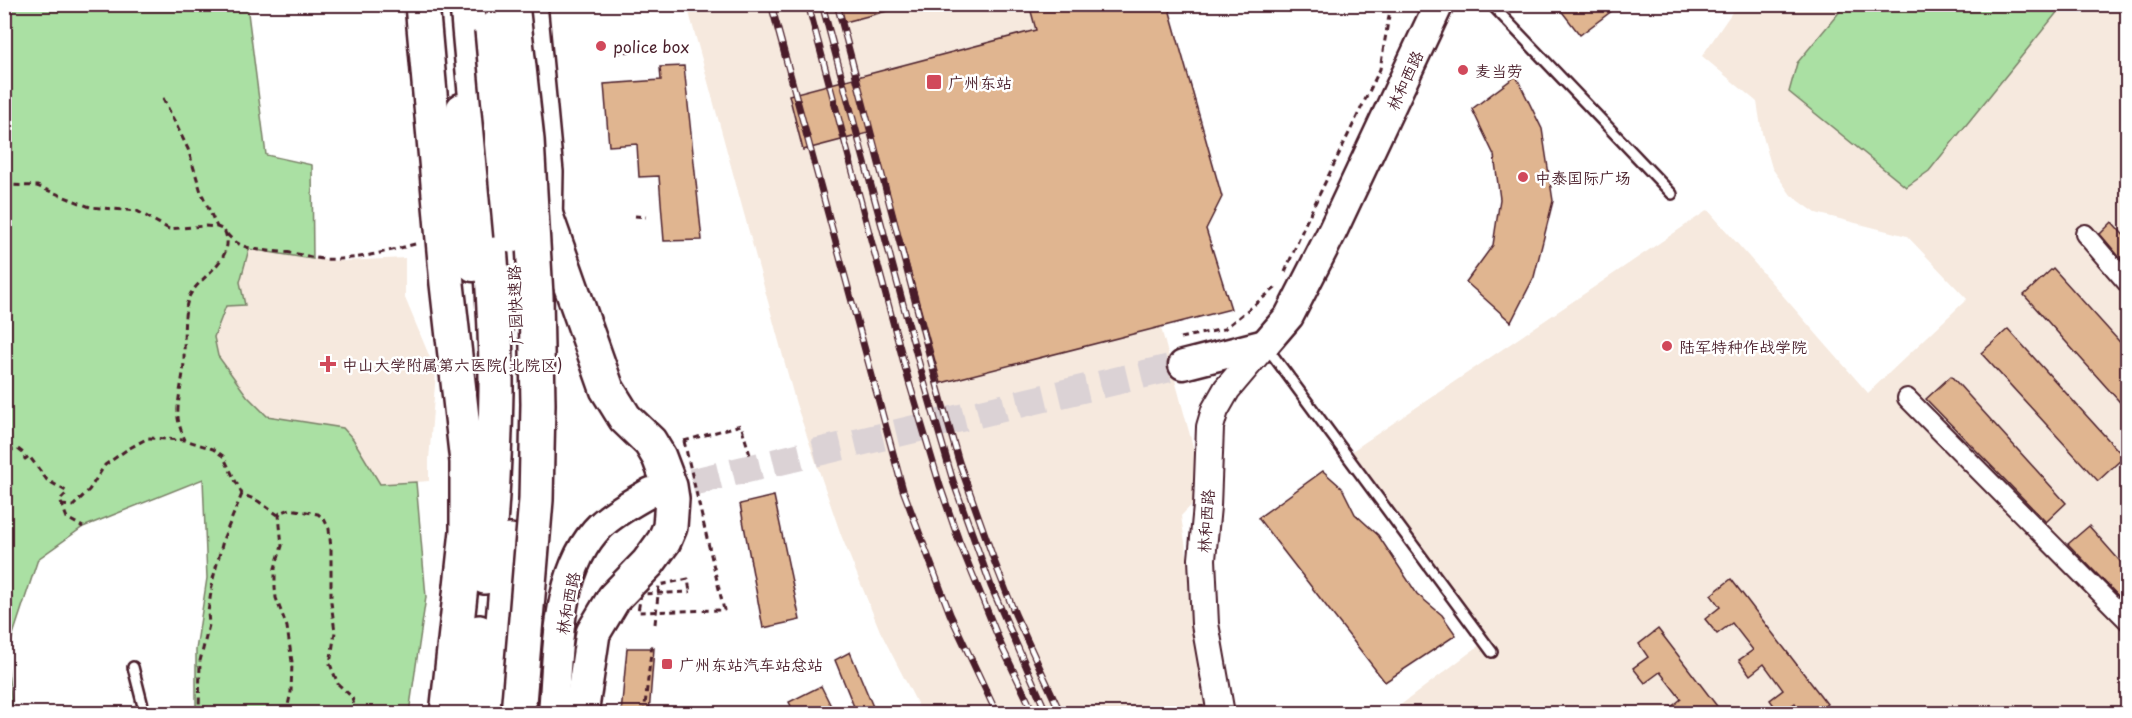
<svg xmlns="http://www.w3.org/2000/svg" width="2132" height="718" font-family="'Playpen Sans','LXGW WenKai TC',sans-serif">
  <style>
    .built { fill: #f6e9de }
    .green { fill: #aae0a3; stroke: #7a8067; stroke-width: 1.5 }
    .building { fill: #e0b590; stroke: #4a1f2b; stroke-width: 1.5 }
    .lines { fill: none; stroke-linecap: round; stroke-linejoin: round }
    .primary-tunnel { stroke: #dbd2d5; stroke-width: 28; stroke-dasharray: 28 14; stroke-linecap: butt }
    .lane-casing { stroke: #4a1f2b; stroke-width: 14 }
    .street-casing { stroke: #4a1f2b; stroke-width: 22 }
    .secondary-casing { stroke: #4a1f2b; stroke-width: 30 }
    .primary-casing { stroke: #4a1f2b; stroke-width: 33 }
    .highway-casing { stroke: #4a1f2b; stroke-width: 38 }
    .path { stroke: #4a1f2b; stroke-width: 3; stroke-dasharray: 6 4.5; stroke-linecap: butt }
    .lane { stroke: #fff; stroke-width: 9 }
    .street { stroke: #fff; stroke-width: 18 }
    .secondary { stroke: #fff; stroke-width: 26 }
    .primary { stroke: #fff; stroke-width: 28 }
    .highway { stroke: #fff; stroke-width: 33 }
    .rail-casing { stroke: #4a1f2b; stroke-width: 7 }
    .rail { stroke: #fff; stroke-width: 4.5; stroke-dasharray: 14; stroke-linecap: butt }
    .highway-bridge-casing { stroke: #4a1f2b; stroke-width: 38; stroke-linecap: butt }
    .path-bridge { stroke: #4a1f2b; stroke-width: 3; stroke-dasharray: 6 4.5; stroke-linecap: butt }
    .highway-bridge { stroke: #fff; stroke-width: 33 }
    .poi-dot { fill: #d1495b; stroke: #fff; stroke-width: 2 }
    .labels { text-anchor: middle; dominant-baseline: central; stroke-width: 5; stroke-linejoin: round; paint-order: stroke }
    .poi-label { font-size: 16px; fill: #4a1f2b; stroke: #fff; text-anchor: start }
    .street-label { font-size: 16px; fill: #4a1f2b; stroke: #fff }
  </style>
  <rect width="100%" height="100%" fill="#fff"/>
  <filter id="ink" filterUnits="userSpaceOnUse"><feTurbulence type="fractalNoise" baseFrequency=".0167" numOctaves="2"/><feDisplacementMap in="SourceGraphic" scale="12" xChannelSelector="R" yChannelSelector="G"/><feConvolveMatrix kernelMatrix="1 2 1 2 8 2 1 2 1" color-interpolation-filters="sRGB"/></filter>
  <g filter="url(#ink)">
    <g class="built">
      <path d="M687,5H1074L1205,491L1181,516L1211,713H922L880,631L841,535L796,404Z"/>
      <path d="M1737,5H2127V713H1390L1489,638L1352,451L1708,210L1868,393L1967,299L1907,236L1816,213L1791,195L1772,168L1762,133L1757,102L1702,56Z"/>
      <path d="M248,249L313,259L344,261L405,258V298L436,372L429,460V481L380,485L353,439L343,428L267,416L247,396L218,356L214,337L225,312L226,306L244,299L240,282Z"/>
    </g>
    <g class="green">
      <path d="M5,4L247,5L266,155L312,165L313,259L249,249L240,282L245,305L226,306L214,337L218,356L247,396L267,416L343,428L353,439L380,484L416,482L426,597L409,713H196V650L207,578L203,479L83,527L38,559L6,656L13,713H5Z"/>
      <path d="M1846,4H2063V5L1929,171L1906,187L1789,92L1797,63Z"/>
    </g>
    <g class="building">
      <path d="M840,4H895V9L845,22Z"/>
      <path d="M1029,4H1175L1170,12L1222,197L1206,229L1231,309L941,383L872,132L803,150L789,95L1036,30Z"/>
      <path d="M1556,4H1621L1580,35Z"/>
      <path d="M684,66L702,240L664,241L659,176L639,177L637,144L609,146L604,84L661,80L660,67Z"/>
      <path d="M1516,76L1542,129L1553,201L1534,277L1511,322L1466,282L1493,245L1500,199L1494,155L1472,109Z"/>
      <path d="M2112,222L2127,239V266L2100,234Z"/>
      <path d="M2053,268L2127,350V410L2024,295Z"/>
      <path d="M2008,329L2124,457L2098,481L1981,353Z"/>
      <path d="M1951,376L2066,503L2046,522L1926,399Z"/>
      <path d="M1323,471L1342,488L1355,514L1378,535L1417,594L1442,615L1456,635L1385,682L1258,518Z"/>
      <path d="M774,496L800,620L763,628L740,504Z"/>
      <path d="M2089,526L2127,569V605L2068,544Z"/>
      <path d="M1731,579L1827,704L1815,714H1803L1795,703L1780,714L1770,700L1783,690L1764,664L1750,675L1739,660L1753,650L1732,623L1717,634L1705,619L1720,607L1711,595Z"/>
      <path d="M1658,629L1723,714H1663L1681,699L1660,672L1645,683L1633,668L1648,657L1639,644Z"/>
      <path d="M627,648H654L649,714H621Z"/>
      <path d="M850,652L876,714H857L835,660Z"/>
      <path d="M821,686L835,714H795L789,702Z"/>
    </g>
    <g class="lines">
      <path class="primary-tunnel" d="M651,492L1183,365"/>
      <g class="lane-casing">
        <g id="lane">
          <path d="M1491,4L1672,194"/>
          <path d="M1266,346L1492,652"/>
          <path d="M133,667L145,714"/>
        </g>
      </g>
      <g class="street-casing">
        <g id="street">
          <path d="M2085,234L2128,284"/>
          <path d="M1907,398L2128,621"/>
        </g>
      </g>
      <g class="secondary-casing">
        <path id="secondary" d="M1221,714L1205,624L1202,559L1207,506L1210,427L1215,410L1227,389L1265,344"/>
      </g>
      <g class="primary-casing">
        <g id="primary">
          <path d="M461,108L473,267"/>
          <path d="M1265,344L1289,316L1332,232L1439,4"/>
          <path d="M1183,365L1265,344"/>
          <path d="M553,714C558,654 555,569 601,525C616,511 634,502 651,492"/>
        </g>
      </g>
      <g class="highway-casing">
        <g id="highway">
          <path d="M422,4L447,284L467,462V531L447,714"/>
          <path d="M467,4C477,133 497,262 496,391C495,453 492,515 485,577"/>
          <path d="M530,4L546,172L545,228"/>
          <path d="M545,213L607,389L625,418L650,442L659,457L670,486L672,499L670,527L664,541L648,563L614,598L593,633L581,714"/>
          <path d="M471,714L479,632"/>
          <path d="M495,714L510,541"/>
        </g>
      </g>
      <g class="path">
        <path d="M615,53L632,51"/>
        <path d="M163,98L188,149L201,192L217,227"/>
        <path d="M4,185L37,186L90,207L137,211L169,229L205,226L217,227L224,230C238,258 201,275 190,295C181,312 186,353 183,373C181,388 177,403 178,418C179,426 182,433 185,440"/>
        <path d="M635,216L646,217"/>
        <path d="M227,234C242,253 269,250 291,253C302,254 312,258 323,259C356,261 388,251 419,243"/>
        <path d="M1285,272L1306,222L1380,69L1391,4"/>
        <path d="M1180,338L1224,329L1279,285"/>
        <path d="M4,439L10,444L11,450L18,449L23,453L25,459L29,456L47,480L66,491V494L60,500L67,518L83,527"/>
        <path d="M684,441L741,425L750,455"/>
        <path d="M61,505L73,506L89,490L105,465L128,449L148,438L185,440L213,449L223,456L242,494L258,501L278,515"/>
        <path d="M655,624L659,585L688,579L690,592"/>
        <path d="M199,714L200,661L209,625L208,612L213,579L224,537L242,494"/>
        <path d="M286,714L291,692L292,662L287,627L276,598L275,588V568L282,546L279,515L280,513L290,509L318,514L324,519L329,529L331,548V602L335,632L330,664L338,684L352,697L356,714"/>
        <path d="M644,714L652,644"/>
      </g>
      <use href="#lane" class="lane"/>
      <use href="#street" class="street"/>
      <use href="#secondary" class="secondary"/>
      <use href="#primary" class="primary"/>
      <use href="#highway" class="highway"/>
      <g class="rail-casing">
        <g id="rail">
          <path d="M771,4L903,490L950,614L997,714"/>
          <path d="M808,4L909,382L940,486L959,541L1002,647L1034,714"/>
          <path d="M822,4L923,378L953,481L991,586L1047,714"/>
          <path d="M837,4L938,388L959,462L995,563L1015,614L1061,714"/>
        </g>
      </g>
      <use href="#rail" class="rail"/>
      <g class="highway-bridge-casing">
        <g id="highway-bridge">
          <path d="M512,4L527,140L536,296L538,404L536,500L518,714"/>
          <path d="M492,30L511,236"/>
        </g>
      </g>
      <path class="path-bridge" d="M684,441L724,610L638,612L641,594L690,592"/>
      <use href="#highway-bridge" class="highway-bridge"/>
    </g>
  </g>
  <g class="poi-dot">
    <circle cx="601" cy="46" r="6"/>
    <circle cx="1463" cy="70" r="6"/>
    <rect x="926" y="74" width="16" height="16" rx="3"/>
    <circle cx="1523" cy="177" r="6"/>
    <circle cx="1667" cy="346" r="6"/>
    <path d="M325 355h6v6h6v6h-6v6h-6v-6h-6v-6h6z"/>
    <rect x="661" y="658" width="12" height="12" rx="3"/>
  </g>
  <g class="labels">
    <g class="poi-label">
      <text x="613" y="46">police box</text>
      <text x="1475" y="70">麦当劳</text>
      <text x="948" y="82">广州东站</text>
      <text x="1535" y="177">中泰国际广场</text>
      <text x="1679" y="346">陆军特种作战学院</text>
      <text x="342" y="364">中山大学附属第六医院(北院区)</text>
      <text x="679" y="664">广州东站汽车站总站</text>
    </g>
    <g class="street-label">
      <text transform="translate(1404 80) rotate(-65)">林和西路</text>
      <text transform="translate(514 305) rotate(-92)">广园快速路</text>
      <text transform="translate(1205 521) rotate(-86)">林和西路</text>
      <text transform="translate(567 603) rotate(-79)">林和西路</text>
    </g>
  </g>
  <rect width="2132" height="718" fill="none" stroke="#fff" stroke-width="24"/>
  <rect x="12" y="12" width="2108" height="694" fill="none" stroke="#4a1f2b" stroke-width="2" filter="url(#ink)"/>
</svg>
